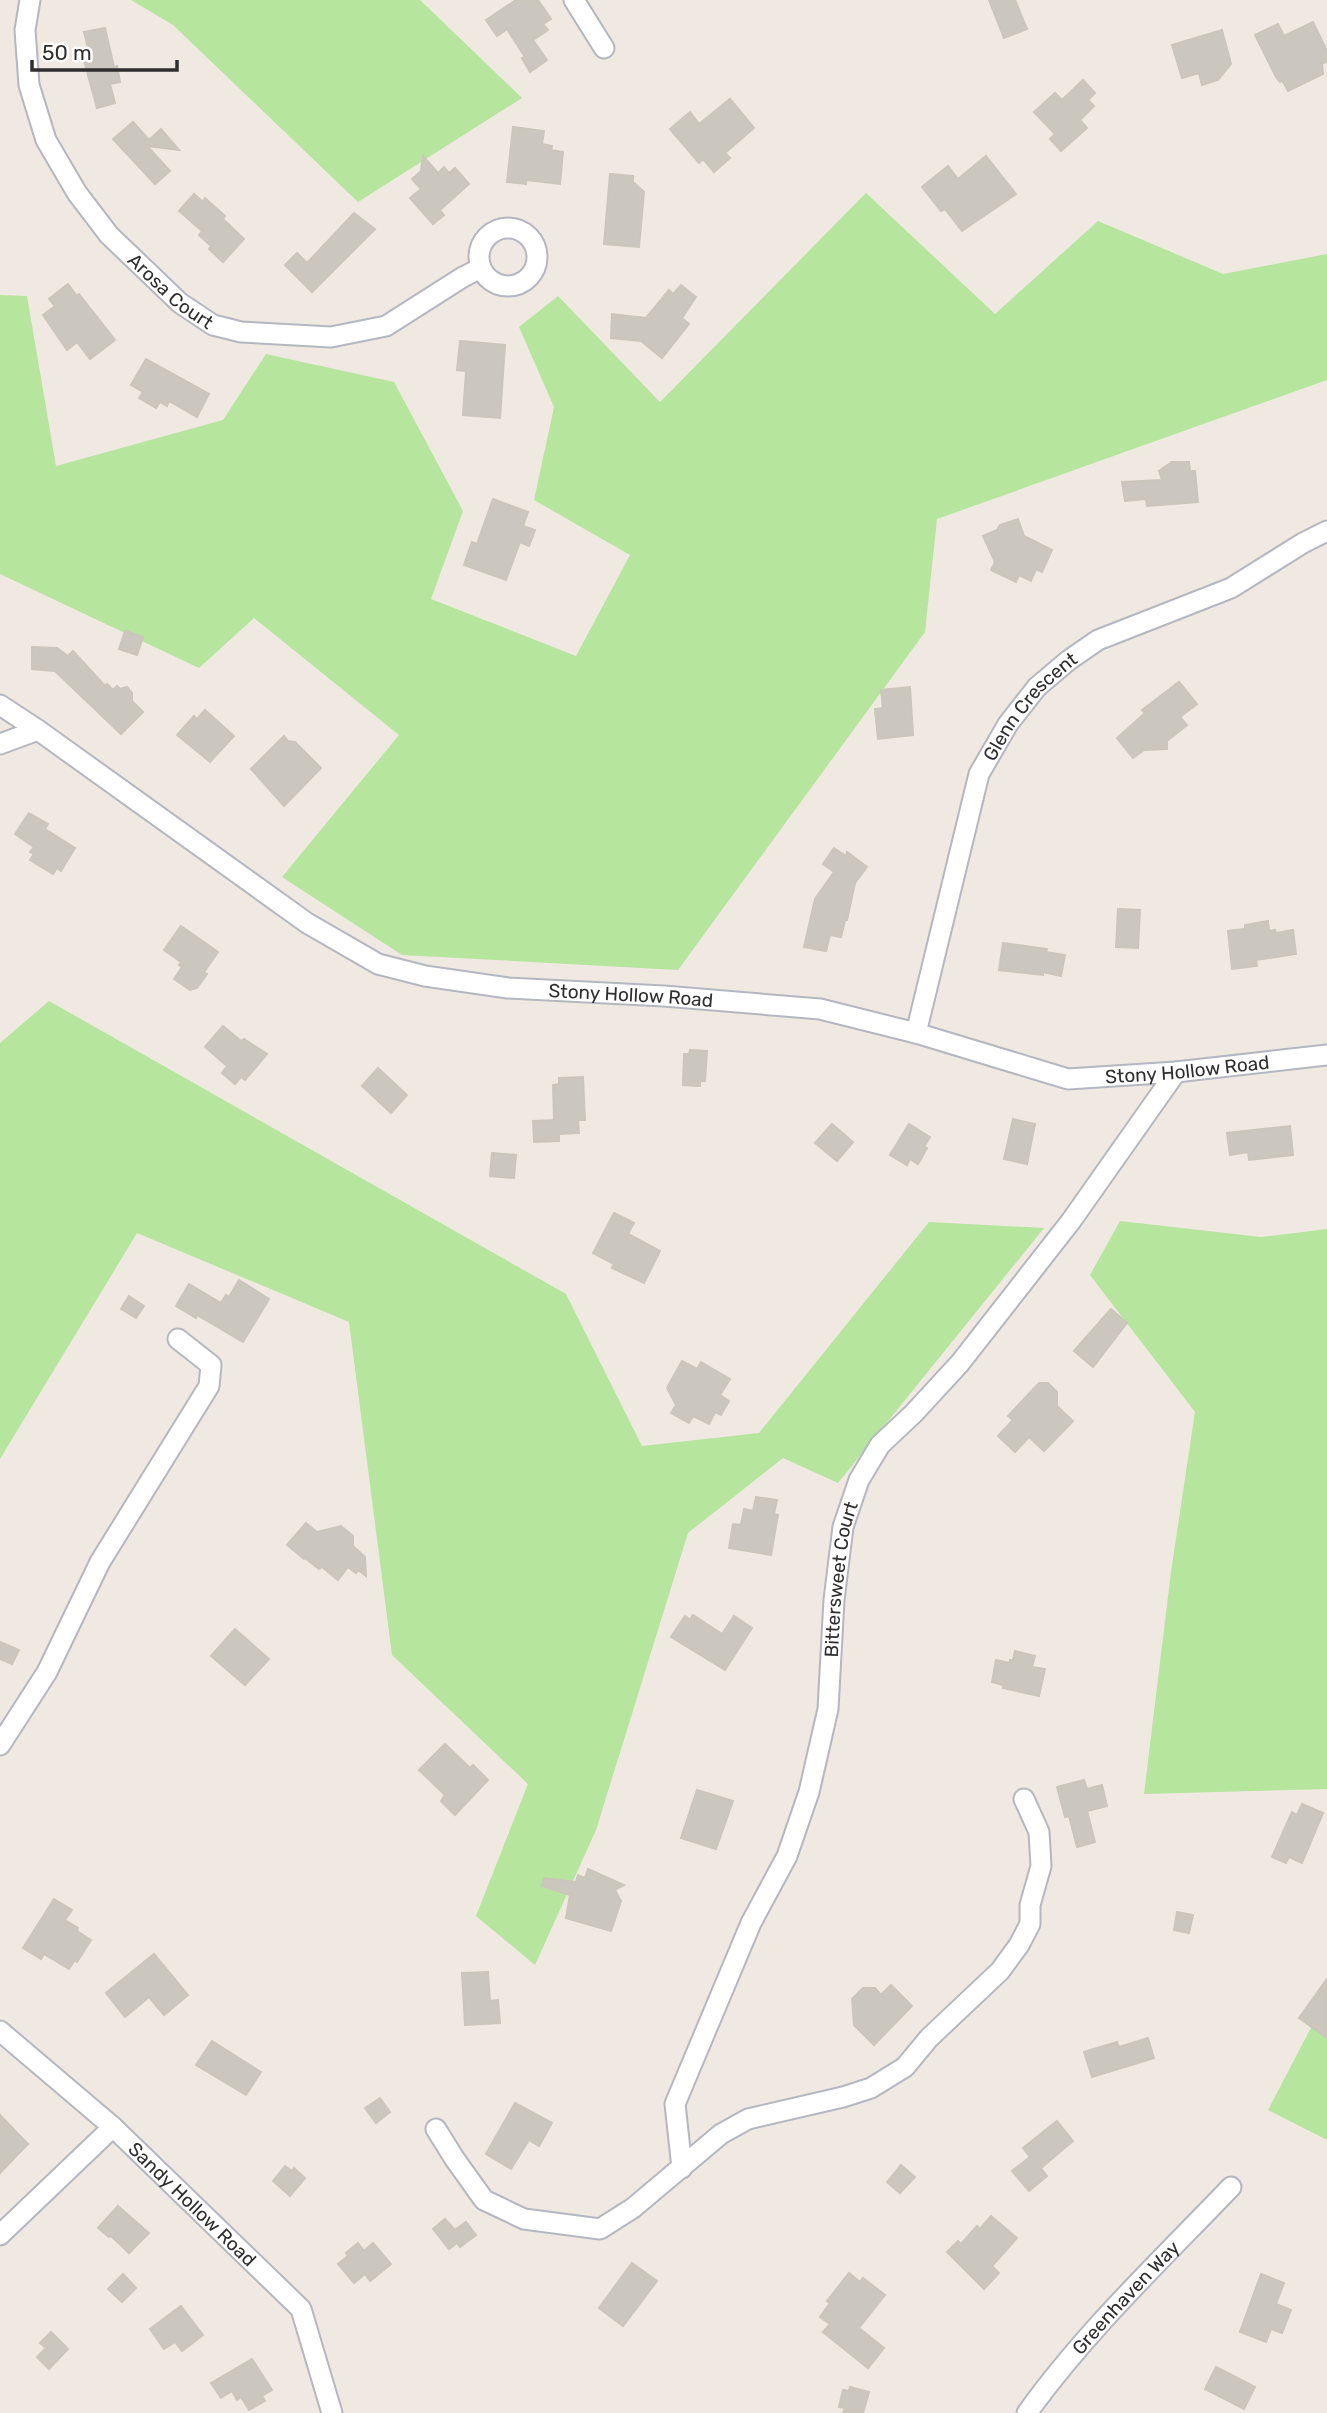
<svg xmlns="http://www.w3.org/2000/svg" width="1327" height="2413" font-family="Rubik,sans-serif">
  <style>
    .green { fill: #b6e59e }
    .building { fill: #cbc7bf; stroke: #cbc5ba; stroke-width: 2 }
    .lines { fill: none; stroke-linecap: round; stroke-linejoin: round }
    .minor-casing { stroke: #b4b7c1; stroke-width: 23 }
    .minor { stroke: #fff; stroke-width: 19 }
    .labels { text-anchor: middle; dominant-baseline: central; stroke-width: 6; stroke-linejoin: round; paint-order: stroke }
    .street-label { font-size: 19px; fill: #2e2e2e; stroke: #fff }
  </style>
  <rect width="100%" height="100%" fill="#efe9e1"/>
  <g class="green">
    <path d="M131,0H420L522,98L358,202L173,25Z"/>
    <path d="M866,193L995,314L1098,221L1223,274L1327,254V380L937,519L925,632L678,970L402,955L282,877L399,735L254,618L199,668L0,574V295L27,296L56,466L223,420L266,354L394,382L463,511L431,599L576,656L630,555L534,500L554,407L519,327L558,296L660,402Z"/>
    <path d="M49,1001L566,1294L642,1446L759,1433L929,1222L1044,1228L838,1483L783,1458L688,1533L596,1830L535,1965L476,1916L528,1784L392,1655L349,1322L137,1233L0,1459V1043Z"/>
    <path d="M1120,1221L1261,1237L1327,1229V1789L1144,1794L1171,1572L1195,1412L1090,1275Z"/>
    <path d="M1327,1997V2140L1268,2110Z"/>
  </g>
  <g class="building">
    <path d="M516,0H538L551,19L543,24L548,30L533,40L547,60L530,72L522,58L525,57L507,29L497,36L486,20Z"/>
    <path d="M989,0H1015L1027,29L1004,38Z"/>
    <path d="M1313,22L1327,51V61L1322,64L1323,74L1288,91L1282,80L1280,82L1276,77L1255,35L1278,24L1284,36Z"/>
    <path d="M105,28L114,67L117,66L120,82L110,84L115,103L97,108L83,57L90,56L84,32Z"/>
    <path d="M1222,30L1231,64L1218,80L1202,85L1199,73L1182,78L1172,45Z"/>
    <path d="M1083,80L1095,93L1088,100L1094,106L1080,120L1087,128L1061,151L1050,139L1055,134L1034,112L1055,93L1062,100Z"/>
    <path d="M730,99L754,128L725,153L730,158L714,172L703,159L699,163L670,129L690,112L699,124Z"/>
    <path d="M133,122L149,140L161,129L179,150L147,146L170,171L155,184L113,139Z"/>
    <path d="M513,127L544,131L542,144L552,146L551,150L563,152L560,184L526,180V184L507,182Z"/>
    <path d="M423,156L438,173L444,167L449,173L455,168L469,184L440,210L444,215L433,224L410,198L421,189L412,179L421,171Z"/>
    <path d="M986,156L1016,194L962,231L945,209L941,211L922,187L948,166L958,179Z"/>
    <path d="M610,174L633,176V182L644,192L639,247L604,244Z"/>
    <path d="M194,194L203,202L205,198L225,216L223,219L244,239L223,262L209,249L211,246L199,235L202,231L179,211Z"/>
    <path d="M354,213L375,229L312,292L285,265L297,253L307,263Z"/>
    <path d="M68,284L77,296L79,294L115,340L90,359L77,342L67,350L43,315L55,306L49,299Z"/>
    <path d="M681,285L696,297L682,318L689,324L662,358L641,341L611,338L612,314L646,318L669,290L673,294Z"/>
    <path d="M460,341L505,345L500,418L463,415L466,371L457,370Z"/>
    <path d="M146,359L209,394L197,417L169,401L167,406L160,402L156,408L139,398L143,392L131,385Z"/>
    <path d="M1172,462H1189L1190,471H1195L1198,502L1147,506L1146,499L1125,501L1122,482L1162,480L1159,471Z"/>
    <path d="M493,499L528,512L523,526L535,530L529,546L520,542L506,580L464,565L472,542L477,544Z"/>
    <path d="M1018,519L1024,536L1052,550L1042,572L1036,569L1031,581L1019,575L1016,582L991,570L995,562L983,536L997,530L1000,525Z"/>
    <path d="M125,631L143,637L137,655L119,649Z"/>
    <path d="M32,647L57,648L68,656L73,651L105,686L107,684L113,690L117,686L120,689L127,687L132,693V701L143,712L121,734L55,671L32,669Z"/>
    <path d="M1179,682L1197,704L1180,717L1187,725L1167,741V749L1144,750L1133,758L1117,738L1145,713L1142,710Z"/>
    <path d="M910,687L913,735L878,739L875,709L883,708L881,690Z"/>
    <path d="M205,710L234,736L210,762L177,735L194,716L197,719Z"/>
    <path d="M284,736L288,741L295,742L321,768L284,806L251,769Z"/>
    <path d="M29,813L48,824L45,829L75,848L61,871L57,868L53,874L30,860L34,854L30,852L34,847L15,834Z"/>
    <path d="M834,848L846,856L847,852L867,867L855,883L847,920H845L841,937L830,935L826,951L804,947L815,899L834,872L823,864Z"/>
    <path d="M1118,909L1140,910L1138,948L1116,947Z"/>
    <path d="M1268,921L1269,931L1275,930L1276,933L1293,930L1296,954L1256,960L1257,966L1232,969L1228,931L1245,929V925Z"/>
    <path d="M181,926L218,952L204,972L207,974L197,988L190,990L174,979L182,967L179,965L181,962L164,950Z"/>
    <path d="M1003,943L1047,949L1046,952L1065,955L1061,976L1043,972V975L999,970Z"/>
    <path d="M223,1026L241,1041L244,1039L267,1054L245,1080L241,1077L235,1084L222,1073L227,1066L205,1047Z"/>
    <path d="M690,1050L707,1051L705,1081H700V1086L683,1085L684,1054H689Z"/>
    <path d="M378,1068L407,1095L391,1113L362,1086Z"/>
    <path d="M583,1077L585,1120H578L579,1133L559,1134V1141L534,1142L533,1121L554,1120L553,1085L559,1084V1078Z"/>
    <path d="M1013,1119L1035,1124L1027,1164L1004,1159Z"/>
    <path d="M832,1124L853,1142L837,1161L815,1143Z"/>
    <path d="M909,1124L930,1137L924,1147L927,1148L918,1164L910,1159L907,1165L890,1155Z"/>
    <path d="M1290,1126L1293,1155L1249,1160L1248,1152L1230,1155L1227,1133Z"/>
    <path d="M492,1153L516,1155L514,1178L490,1176Z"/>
    <path d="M614,1213L634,1223L628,1234L660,1251L644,1283L612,1268L614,1264L593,1253Z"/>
    <path d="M239,1280L269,1299L243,1342L197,1315L196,1318L176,1306L189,1284L221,1303L226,1295L229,1297Z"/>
    <path d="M129,1296L144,1306L136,1318L121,1309Z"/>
    <path d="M1111,1309L1127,1323L1093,1367L1074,1351Z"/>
    <path d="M682,1361L697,1369L701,1362L730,1379L720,1395L729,1401L721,1415L715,1412L709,1424L693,1416L689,1423L671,1413L676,1405L667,1388Z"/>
    <path d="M1039,1383H1048L1057,1392V1406L1073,1421L1044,1451L1029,1437L1015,1452L998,1436L1013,1420L1008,1416Z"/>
    <path d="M756,1497L777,1500L774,1514L778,1515L771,1555L729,1548L733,1524L741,1525L744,1509L753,1511Z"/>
    <path d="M306,1523L317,1532L341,1526L353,1536V1546L365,1557L366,1576L358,1570L356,1573L348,1567L338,1580L322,1567L319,1569L305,1558L304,1559L287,1545Z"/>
    <path d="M693,1615L722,1634L734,1616L752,1628L725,1670L671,1637L685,1616L690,1620Z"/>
    <path d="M235,1629L269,1659L245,1685L211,1656Z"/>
    <path d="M0,1642L19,1650L12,1664L0,1659Z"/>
    <path d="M1015,1651L1035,1656L1032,1667L1045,1669L1039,1696L1003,1688V1685L992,1682L996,1660L1010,1663V1660H1013Z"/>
    <path d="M445,1744L470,1768L473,1765L488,1780L455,1815L441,1801L445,1795L419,1770Z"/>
    <path d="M1084,1780L1087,1789L1102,1785L1107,1806L1087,1811L1095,1842L1077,1847L1069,1816L1065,1817L1057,1787Z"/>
    <path d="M697,1790L733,1801L716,1849L681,1838Z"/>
    <path d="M1302,1804L1323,1813L1302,1863L1289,1857L1286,1863L1272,1857L1292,1812L1297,1815Z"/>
    <path d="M588,1869L624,1885L615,1890L621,1901L611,1931L566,1918L570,1895L542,1886L544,1878L576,1882L578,1875L585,1878Z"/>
    <path d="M54,1899L72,1910L65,1920L78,1928L77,1931L91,1940L77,1962L75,1960L69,1969L44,1954L41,1959L23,1948Z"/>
    <path d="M1177,1912L1193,1915L1189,1933L1174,1930Z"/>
    <path d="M154,1954L188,1995L164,2015L149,1997L125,2017L106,1993Z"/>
    <path d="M488,1972L490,2001L498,2000L500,2023L465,2025L462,1973Z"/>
    <path d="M1327,1979V2038L1299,2018Z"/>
    <path d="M891,1985L912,2006L874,2045L854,2025L852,1999L863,1988H875L881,1995Z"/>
    <path d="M1148,2038L1154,2058L1092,2077L1084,2052L1117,2042L1119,2047Z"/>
    <path d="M212,2041L261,2072L246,2095L196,2065Z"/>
    <path d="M380,2098L390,2112L376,2123L365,2108Z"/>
    <path d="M515,2103L552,2123L539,2146L529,2140L511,2169L486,2154Z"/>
    <path d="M0,2115L28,2144L0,2173Z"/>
    <path d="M1057,2121L1073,2141L1041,2168L1047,2176L1029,2191L1012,2171L1030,2157L1023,2148Z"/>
    <path d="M901,2165L915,2177L900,2193L887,2182Z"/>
    <path d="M285,2166L292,2171L294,2168L305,2178L290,2196L273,2181Z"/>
    <path d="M118,2206L149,2233L129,2253L111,2236L109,2237L98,2228Z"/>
    <path d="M991,2216L1017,2238L992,2266L999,2273L984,2289L947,2252L958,2241L961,2244L977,2226L980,2229Z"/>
    <path d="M445,2219L455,2230L466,2222L476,2235L460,2247L457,2243L449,2249L433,2229Z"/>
    <path d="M358,2243L364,2251L373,2243L391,2264L370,2281L365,2274L354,2283L338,2264L348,2256L346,2253Z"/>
    <path d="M632,2263L657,2281L623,2326L599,2308Z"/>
    <path d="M849,2273L860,2282L863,2278L885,2295L859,2328L884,2348L868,2368L823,2332L830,2324L820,2317L830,2303L827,2301Z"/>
    <path d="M123,2274L136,2288L122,2302L108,2289Z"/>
    <path d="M1261,2274L1284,2283L1276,2304L1291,2310L1282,2333L1271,2329L1266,2342L1240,2332Z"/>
    <path d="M181,2306L203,2335L182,2351L175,2342L164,2349L150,2329Z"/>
    <path d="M51,2332L68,2349L49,2369L37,2357L46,2348L40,2343Z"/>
    <path d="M252,2359L272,2390L262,2396L265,2401L249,2410L241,2397L237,2400L232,2391L221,2398L211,2383Z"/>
    <path d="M1216,2367L1255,2387L1244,2409L1205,2389Z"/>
    <path d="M850,2387L869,2392L863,2413H843L845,2408L839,2407L843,2390L849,2391Z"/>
  </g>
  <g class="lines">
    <g class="minor-casing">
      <g id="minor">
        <path id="s1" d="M30,0L25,30L29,85L46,140L77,193L109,235L180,303L213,325L241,332L331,337L386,326L463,277L481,268"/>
        <path d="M574,0L604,48"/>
        <circle cx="508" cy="257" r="29"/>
        <path d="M0,705L38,730"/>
        <path id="s2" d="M0,744L38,730L307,923L378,964L425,976L508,988L664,996L820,1009L916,1033L1068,1079L1176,1072L1327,1055"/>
        <path id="s3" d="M916,1033L979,774L1008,724L1037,687L1069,660L1098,640L1231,588L1303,543L1327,531"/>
        <path d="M0,1745L47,1672L100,1562L209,1386L211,1365L178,1339"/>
        <path id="s4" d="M0,2031L113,2127L301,2309L332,2413"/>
        <path d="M436,2129L454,2158L484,2200L524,2219L600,2229L633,2208L721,2134L748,2119L843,2097L871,2088L905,2067L929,2038L1000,1971L1019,1945L1030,1924V1905L1041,1866L1039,1832L1024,1799"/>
        <path id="s5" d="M682,2168L675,2104L751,1923L787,1856L809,1792L828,1709L834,1600L843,1527L859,1480L880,1445L914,1413L960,1363L1071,1221L1176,1072"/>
        <path d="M0,2235L113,2127"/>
        <path id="s6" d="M1027,2413C1086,2331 1161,2260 1231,2187"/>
      </g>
    </g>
    <use href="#minor" class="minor"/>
  </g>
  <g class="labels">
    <g class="street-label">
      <text stroke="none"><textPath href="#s1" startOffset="341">Arosa Court</textPath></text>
      <text stroke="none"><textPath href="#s3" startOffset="352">Glenn Crescent</textPath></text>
      <text stroke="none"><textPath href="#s2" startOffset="709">Stony Hollow Road</textPath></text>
      <text stroke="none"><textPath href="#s2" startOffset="1276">Stony Hollow Road</textPath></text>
      <text stroke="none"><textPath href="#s5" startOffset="620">Bittersweet Court</textPath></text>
      <text stroke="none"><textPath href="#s4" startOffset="259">Sandy Hollow Road</textPath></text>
      <text stroke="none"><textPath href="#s6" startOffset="152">Greenhaven Way</textPath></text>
    </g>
  </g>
  <path d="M32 60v10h145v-10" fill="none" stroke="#2e2e2e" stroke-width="3.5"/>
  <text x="42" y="60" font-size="21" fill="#2e2e2e" stroke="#ffffff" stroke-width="5" paint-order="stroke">50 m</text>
</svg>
